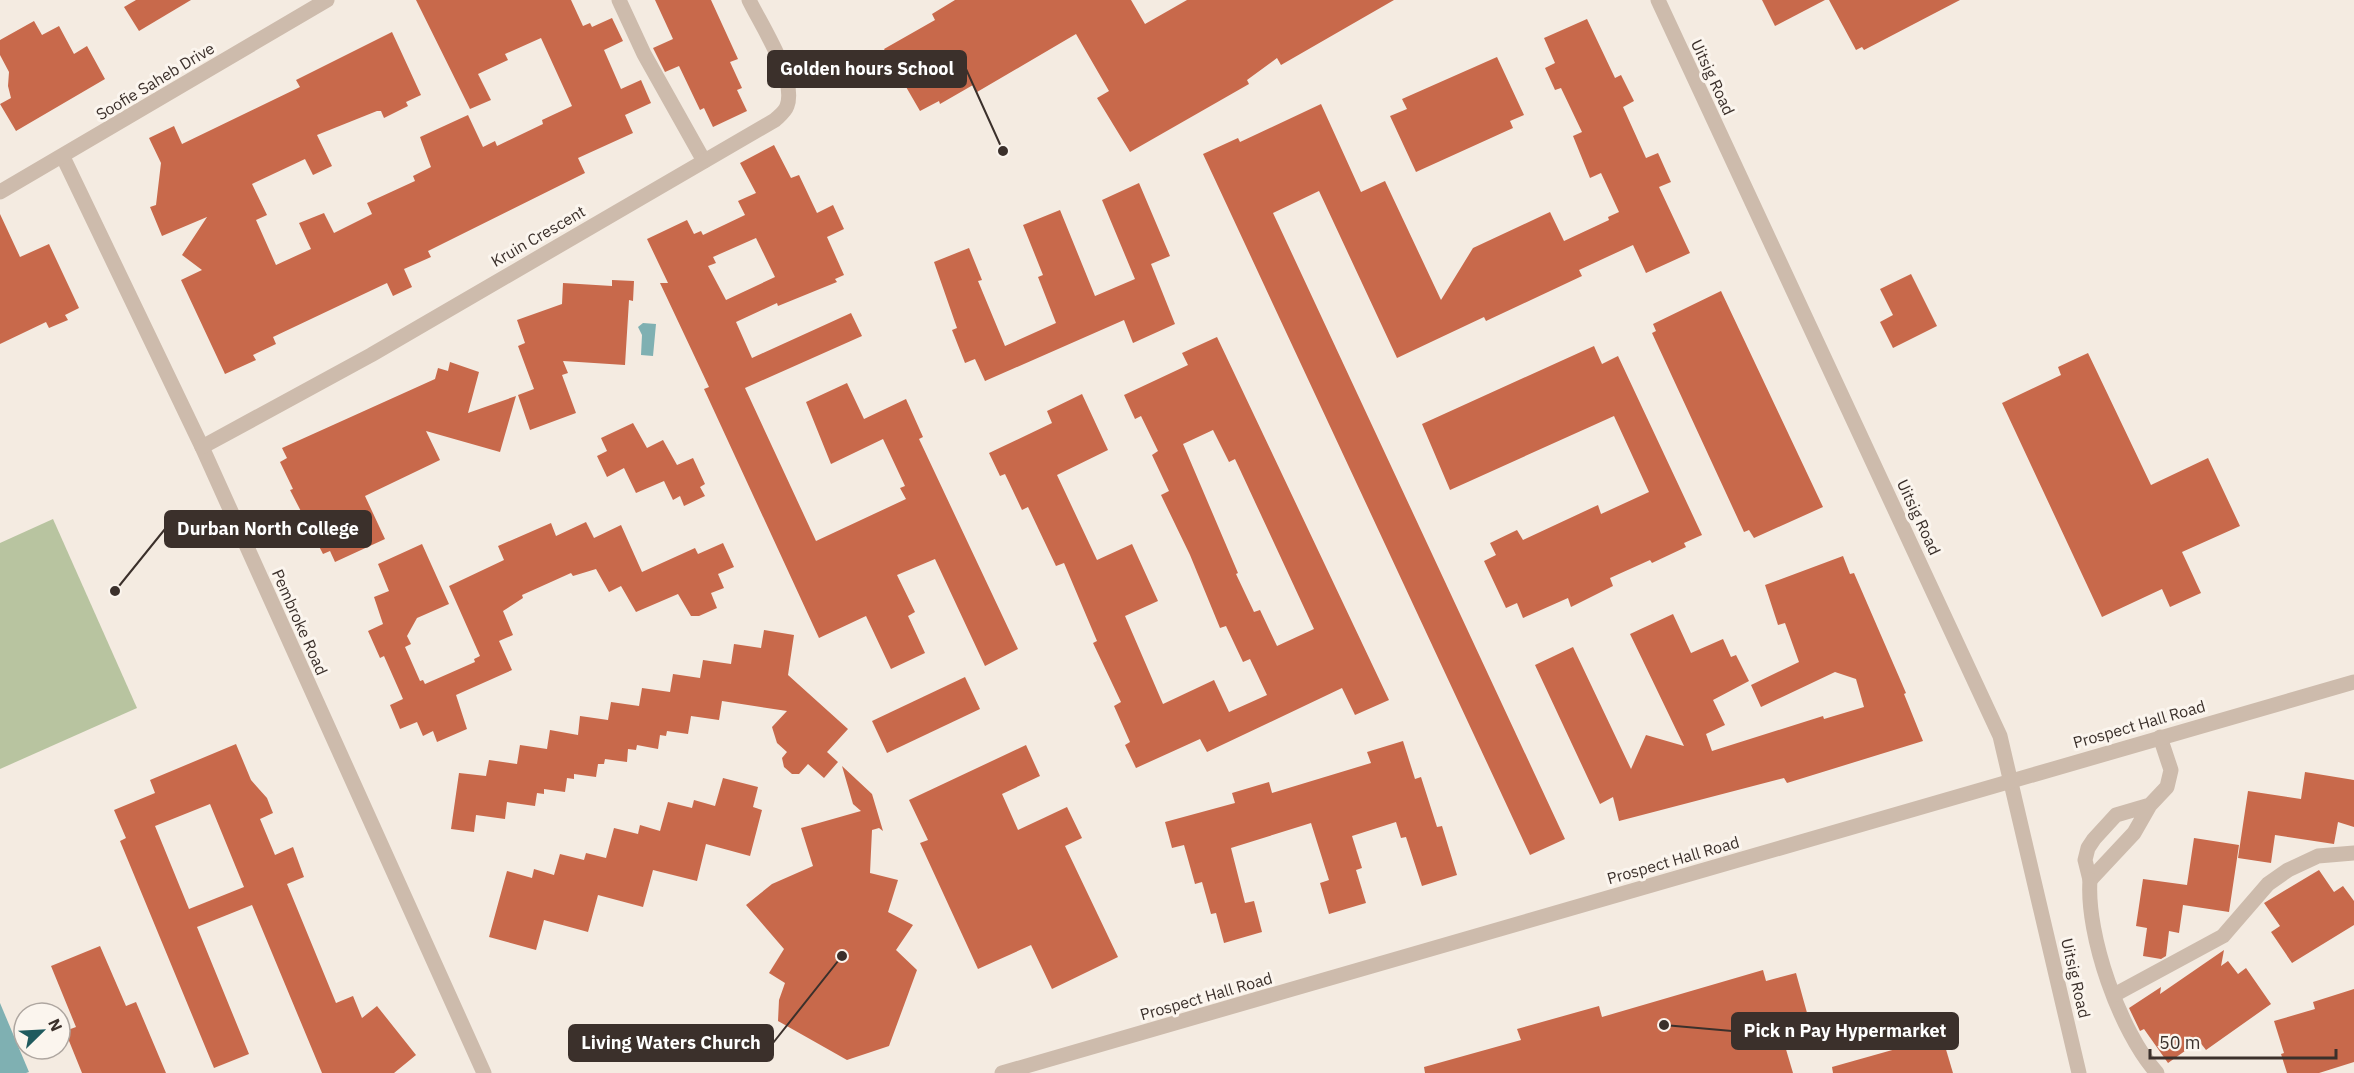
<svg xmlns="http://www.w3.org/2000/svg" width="2354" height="1073" font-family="'IBM Plex Sans',sans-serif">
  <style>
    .green { fill: #b8c4a0 }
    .water { fill: #7fb0b2 }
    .building { fill: #c8694b; fill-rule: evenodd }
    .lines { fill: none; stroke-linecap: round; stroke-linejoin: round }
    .minor { stroke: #cdbbac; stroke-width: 15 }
    .labels { text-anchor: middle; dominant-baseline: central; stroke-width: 6; stroke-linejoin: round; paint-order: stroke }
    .street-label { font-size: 16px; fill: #3b302b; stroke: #fbf5ee }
    .leader { fill: none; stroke: #3b302b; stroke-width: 2 }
    .callout-dot { fill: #3b302b; stroke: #fbf5ee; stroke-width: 2 }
    .callout { fill: #3b302b; stroke: #3b302b; stroke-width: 2 }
    .callout-label { font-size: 18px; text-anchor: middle; font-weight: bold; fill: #fff }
  </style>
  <rect width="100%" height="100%" fill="#f4ebe1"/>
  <path class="green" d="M53,519L137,708L0,769V543Z"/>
  <g class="water">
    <path d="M643,323L656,324L653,356L641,355L642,335L638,327Z"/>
    <path d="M0,1003L29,1072L26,1073H0Z"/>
  </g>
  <g class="building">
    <path d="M136,0H191L139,31L124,7Z"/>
    <path d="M416,0H571L583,26L590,23L592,27L612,18L623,41L604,50L621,89L641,80L651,103L625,115L633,133L578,158L585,173L428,251L431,257L404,269L412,287L393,296L387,283L273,337L276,344L253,355L256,360L225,374L181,280L202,270L182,255L207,217L162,236L150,207L156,205L161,163L149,138L174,126L182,144L300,87L296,80L392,32L421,95L406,102L408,106L384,118L381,111H377L317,135L332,166L313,175L305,159L252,184L267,215L256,220L276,265L311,249L299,223L324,213L334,233L372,214L367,203L415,181L413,176L431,167L420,137L468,115L483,147L495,141L497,146L543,124L542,120L572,106L541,38L505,54L508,60L478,74L491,100L470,109Z"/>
    <path d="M655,0H711L738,59L730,62L742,88L737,90L747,111L713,127L704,108L700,110L679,66L665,72L653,48L673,39Z"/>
    <path d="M955,0H1131L1145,24L1187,0H1394L1281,65L1277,58L1247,80L1249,84L1130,152L1097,98L1109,91L1076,34L977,92L973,85L940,104L939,101L920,111L884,49L935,20L932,14Z"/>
    <path d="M1762,0H1825L1775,26Z"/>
    <path d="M1829,0H1960L1864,50L1862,47L1856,50Z"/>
    <path d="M1587,19L1615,78L1621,75L1634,101L1623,107L1646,158L1658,153L1671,182L1659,187L1690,253L1646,273L1633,245L1579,270L1582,276L1486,321L1484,317L1397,358L1319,191L1273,213L1565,839L1530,855L1203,154L1238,138L1240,142L1321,104L1361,192L1385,181L1441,300L1473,248L1550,212L1564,241L1609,220L1608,217L1619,212L1601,173L1590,178L1573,136L1582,132L1561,88L1555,90L1545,68L1555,63L1544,38Z"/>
    <path d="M34,21L42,35L59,26L74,54L87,46L105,79L16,131L0,104L11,98L8,86L9,72L0,55V40Z"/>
    <path d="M1497,57L1524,115L1510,121L1513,128L1416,172L1390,116L1407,109L1402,99Z"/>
    <path d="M774,145L791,178L799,175L817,213L833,205L844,229L827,237L844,275L835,279L837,282L778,306L777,303L736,322L752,358L851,313L862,336L745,388L816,541L906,499L900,488L905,486L883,439L831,464L806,402L847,383L864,419L906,399L923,437L919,439L1018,649L985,666L935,559L897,575L915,612L908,616L925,653L891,669L866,616L819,638L704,389L709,387L660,283H668L647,239L687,220L694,234L701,231L703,235L745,215L738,201L756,193L740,163ZM756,238L775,277L726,300L708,266L716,263L713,257Z"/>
    <path d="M1139,183L1170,256L1151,264L1175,324L1133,343L1124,320L985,381L975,359L965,363L952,330L957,328L934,262L969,248L982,280L978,281L1005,346L1056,323L1038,277L1043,275L1023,225L1060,210L1095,296L1135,279L1102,200Z"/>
    <path d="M0,214L20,257L49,244L79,308L65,315L68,320L49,328L46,322L0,344Z"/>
    <path d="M1911,274L1937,326L1893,348L1880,322L1893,315L1880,289Z"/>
    <path d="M612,280L634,281L633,301L629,300L625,365L563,361L568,373L562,375L576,413L530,430L518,395L534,389L518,346L525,343L517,320L562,304L563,283L612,286Z"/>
    <path d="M1721,291L1823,507L1754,538L1749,530L1744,532L1652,333L1656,331L1653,324Z"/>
    <path d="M1217,337L1389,700L1355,715L1342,688L1207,752L1200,739L1136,768L1125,745L1130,742L1114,706L1121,702L1093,643L1097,641L1064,563L1056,566L1028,507L1022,510L1005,474L1000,476L989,453L1052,423L1047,411L1082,394L1108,450L1057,475L1097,560L1132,544L1158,601L1125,616L1163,704L1214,680L1229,712L1267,695L1250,659L1243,662L1226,626L1220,628L1190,555L1161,495L1169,491L1152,455L1158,451L1141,416L1135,419L1124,395L1188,365L1182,353ZM1213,430L1229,462L1235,459L1314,629L1277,646L1260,610L1254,612L1236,574L1238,573L1183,444Z"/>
    <path d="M1594,346L1602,364L1618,356L1702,535L1684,543L1686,547L1652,563L1650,560L1610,578L1613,586L1571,607L1568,598L1523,618L1517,603L1506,608L1484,561L1496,555L1490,543L1517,530L1523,540L1598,505L1601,514L1649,492L1614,416L1450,490L1422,424Z"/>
    <path d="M2088,353L2151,485L2208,458L2240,526L2182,552L2201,593L2170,607L2162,589L2102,617L2002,403L2061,375L2058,367Z"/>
    <path d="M450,362L479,372L468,413L516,396L500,452L426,431L440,460L365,496L385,539L335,562L330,551L323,554L290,490L293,489L280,462L287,458L282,448L435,379L438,368L448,371Z"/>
    <path d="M633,423L647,448L663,440L677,465L693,458L705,484L700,487L705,496L684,506L680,496L673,500L664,481L636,493L624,468L607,477L597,456L607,451L601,438Z"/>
    <path d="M586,522L594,538L621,525L642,572L695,548L698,554L723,543L734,567L718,574L724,588L711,593L717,608L699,616H691L678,594L636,612L621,586L609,592L596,569L573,576L571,573L522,595L523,598L503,611L513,635L499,641L512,670L456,695L467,729L437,742L433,731L423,736L417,722L400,729L390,705L403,699L384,656L380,658L368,631L383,624L374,597L389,591L378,564L422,544L449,604L417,618L407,636L411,644L405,647L420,681L423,680L425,684L475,662L474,659L480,656L449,586L504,560L498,546L551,523L556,536Z"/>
    <path d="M1843,556L1850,574L1854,573L1906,693L1904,694L1923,741L1787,783L1784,778L1619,821L1613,797L1600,804L1535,665L1573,647L1631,769L1646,735L1684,746L1630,634L1673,614L1691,653L1723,639L1731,657L1736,655L1749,681L1713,700L1725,725L1706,734L1712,751L1823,716L1824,719L1864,707L1856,679L1835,672L1761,707L1751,685L1799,662L1785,623L1778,625L1765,585Z"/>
    <path d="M764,630L794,635L788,675L848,729L827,752L838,762L824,778L808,764L799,774H792L784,767L782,758L787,752L777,743L772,727L787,711L722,701L719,720L691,716L688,734L667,731L666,736L660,735L658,749L637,745L636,750L628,749L627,762L605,759L604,764H598L596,777L574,774V779L567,778L565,792L544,789V794L537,793L535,806L507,802L505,819L476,815L474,832L451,829L459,773L486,776L489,760L517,764L520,745L547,749L550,730L578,735L580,716L608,720L611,702L639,706L642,688L670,692L673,674L700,678L703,660L731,664L734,644L761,648Z"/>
    <path d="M965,677L980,709L887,753L872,721Z"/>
    <path d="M1403,741L1415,779L1421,777L1437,827L1442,826L1457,875L1422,886L1406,837L1401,838L1396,822L1352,836L1362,868L1356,870L1366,903L1329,914L1320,883L1329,880L1311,823L1231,848L1245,903L1254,901L1262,932L1224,943L1216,913L1211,914L1202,882L1195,884L1184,845L1172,848L1165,822L1235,803L1232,793L1269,782L1272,793L1371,763L1367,752Z"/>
    <path d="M236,744L251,780L267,798L273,813L260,819L275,855L293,847L304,877L287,884L336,1003L353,996L362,1018L377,1006L416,1055L394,1073H322L252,905L197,927L249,1054L214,1068L120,841L126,838L114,810L155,793L150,780ZM210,804L244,887L189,909L155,826Z"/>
    <path d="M1026,745L1040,776L1002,794L1018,830L1067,807L1082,838L1065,846L1118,957L1052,989L1031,945L978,969L920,843L928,840L909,800Z"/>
    <path d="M842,766L872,794L883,831L879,828L872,830L870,873L898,880L888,912L913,925L896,950L917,970L889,1046L847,1060L778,1021L779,1000L785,983L769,973L784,949L746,905L772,884L813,866L801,828L861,811L853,804Z"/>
    <path d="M2305,772L2354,780V827L2338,822L2334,844L2275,835L2271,863L2238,858L2248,791L2301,799Z"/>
    <path d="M723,778L758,787L753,807L762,810L750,856L706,844L697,881L653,870L643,907L598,895L588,932L544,920L536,950L489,937L507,871L532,878L534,869L554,875L560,854L584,860L586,853L606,858L614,828L638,834L640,825L660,831L668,802L692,808L694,800L715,806Z"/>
    <path d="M2194,838L2239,845L2229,912L2183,905L2179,933L2169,931L2166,956L2161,959L2143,956L2147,928L2136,926L2143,879L2187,885Z"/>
    <path d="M2319,870L2334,892L2343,886L2354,901V925L2292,963L2271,932L2280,926L2264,903Z"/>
    <path d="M100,946L126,1006L136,1002L166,1073H82L65,1031L76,1027L51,966Z"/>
    <path d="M2224,950L2221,966L2228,961L2238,974L2246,968L2271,1004L2206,1050L2199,1041L2168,1063L2144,1029L2140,1031L2129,1008L2161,987L2160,994Z"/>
    <path d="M1763,970L1766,981L1796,973L1809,1020L1780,1029L1793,1073H1425L1424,1067L1521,1040L1517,1029L1599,1006L1602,1017Z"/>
    <path d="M2354,989V1062L2319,1073H2287L2281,1054L2284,1053L2274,1021L2315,1009L2313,1002Z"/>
    <path d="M1942,1036L1953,1073H1833L1832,1067Z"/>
  </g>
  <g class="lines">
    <g class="minor">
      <path d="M619,0L644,54L704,161"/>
      <path d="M1658,0L2000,736L2079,1073"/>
      <path d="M63,157L202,447L484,1073"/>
      <path d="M0,192L327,0"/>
      <path d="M202,447L371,355L775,120C779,116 785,112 787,106C797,79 761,25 749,0"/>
      <path d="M2150,805L2116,815L2094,839L2088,848L2085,860L2090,880L2134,833L2150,805L2167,787L2171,770L2160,737"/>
      <path d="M2090,880C2086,935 2120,1032 2157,1073"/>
      <path d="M2114,995L2223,936L2268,884L2288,870L2318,856L2354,853"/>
      <path d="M1002,1073L2354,682"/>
    </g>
  </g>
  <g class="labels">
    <g class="street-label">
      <text transform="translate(1713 77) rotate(65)">Uitsig Road</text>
      <text transform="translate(155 81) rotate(-31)">Soofie Saheb Drive</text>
      <text transform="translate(538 236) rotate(-30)">Kruin Crescent</text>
      <text transform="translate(1919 517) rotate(65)">Uitsig Road</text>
      <text transform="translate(300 622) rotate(66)">Pembroke Road</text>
      <text transform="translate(2139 724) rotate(-16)">Prospect Hall Road</text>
      <text transform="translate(1673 860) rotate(-16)">Prospect Hall Road</text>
      <text transform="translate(2076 978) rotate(77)">Uitsig Road</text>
      <text transform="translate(1206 996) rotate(-16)">Prospect Hall Road</text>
    </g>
  </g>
  <path class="leader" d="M1003 151L966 69M115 591L165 529M1664 1025L1732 1031M842 956L773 1043"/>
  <g class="callout-dot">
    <circle cx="1003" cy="151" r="6"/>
    <circle cx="115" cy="591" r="6"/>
    <circle cx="1664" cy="1025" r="6"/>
    <circle cx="842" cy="956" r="6"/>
  </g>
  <g class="callout">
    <rect x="768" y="51" width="198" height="36" rx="6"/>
    <rect x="165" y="511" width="206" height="36" rx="6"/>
    <rect x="1732" y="1013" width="226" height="36" rx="6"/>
    <rect x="569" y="1025" width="204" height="36" rx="6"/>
  </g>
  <g class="callout-label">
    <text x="867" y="75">Golden hours School</text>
    <text x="268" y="535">Durban North College</text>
    <text x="1845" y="1037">Pick n Pay Hypermarket</text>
    <text x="671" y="1049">Living Waters Church</text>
  </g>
  <g transform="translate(42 1031) rotate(66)"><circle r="28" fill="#fbf5ee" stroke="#aea6a0" stroke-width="1.5"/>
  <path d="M0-4.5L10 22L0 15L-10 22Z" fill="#1f5a5e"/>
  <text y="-9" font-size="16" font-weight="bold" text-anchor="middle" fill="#3b302b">N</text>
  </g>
  <path d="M2150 1049v9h186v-9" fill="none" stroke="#3b302b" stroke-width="3"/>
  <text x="2159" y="1049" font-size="18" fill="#3b302b" stroke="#fbf5ee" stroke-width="4.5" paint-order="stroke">50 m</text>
</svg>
